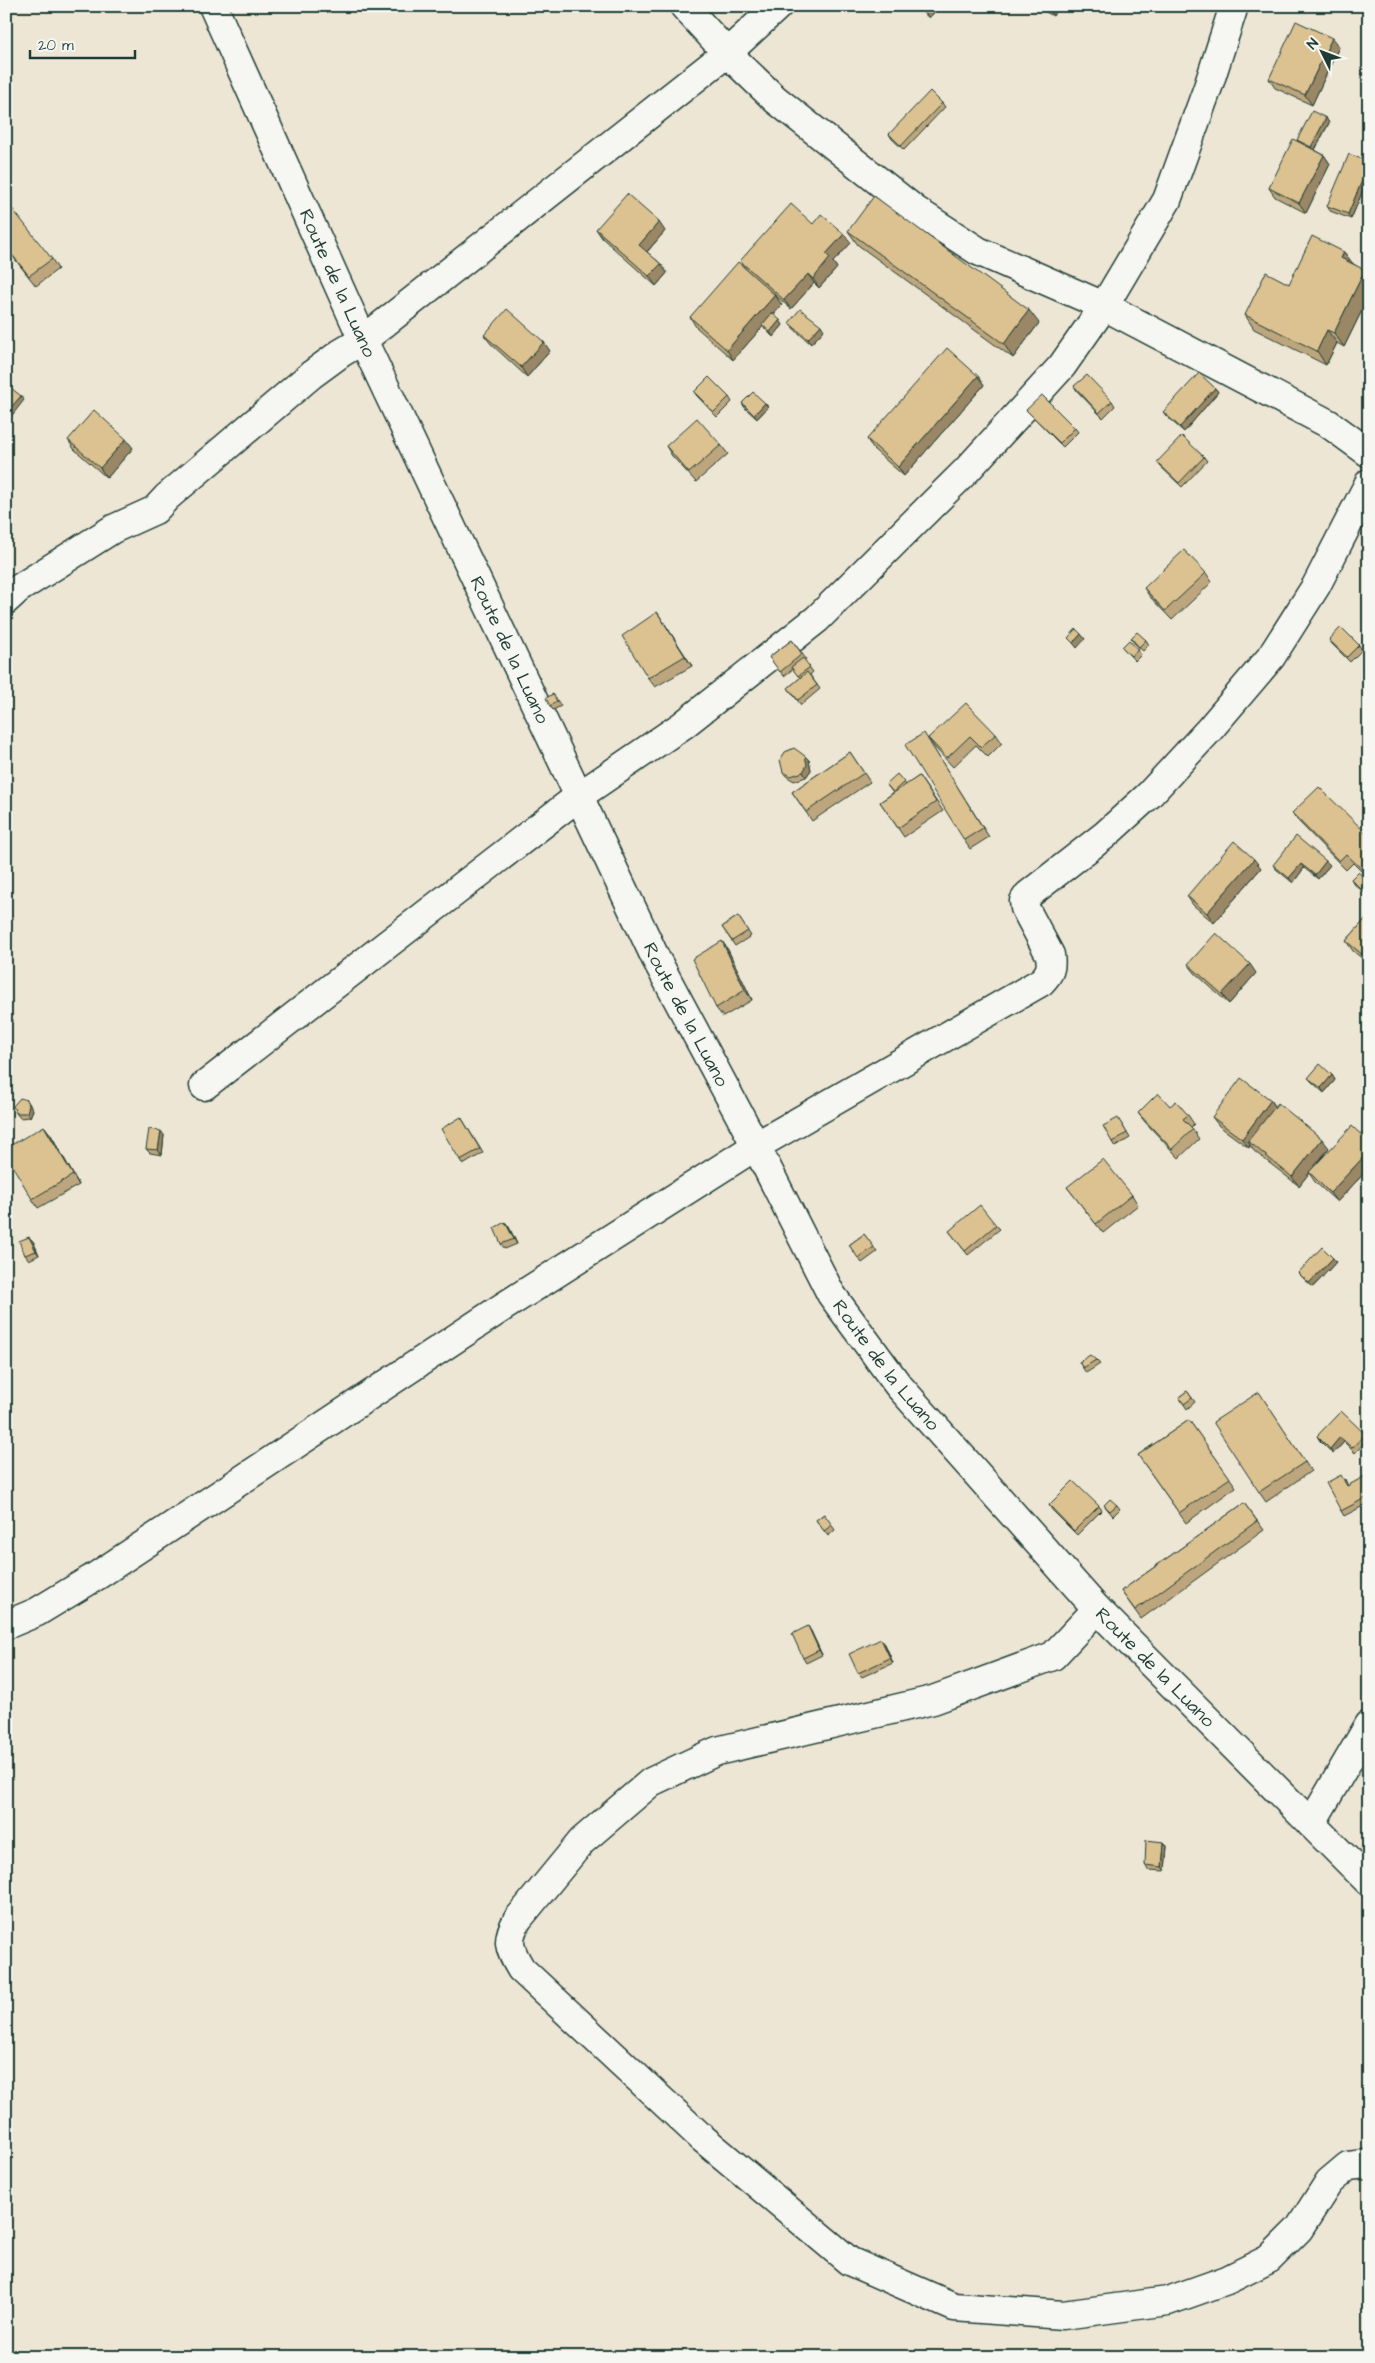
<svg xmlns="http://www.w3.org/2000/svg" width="1375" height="2363" font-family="'Architects Daughter',sans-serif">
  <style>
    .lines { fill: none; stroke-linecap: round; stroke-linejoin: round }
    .minor-casing { stroke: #1f3d34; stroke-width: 31 }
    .minor { stroke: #f6f6f2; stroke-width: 28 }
    .wall { fill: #bda67d; stroke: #1f3d34 }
    .shaded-wall { fill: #9a8766; stroke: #1f3d34 }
    .building { fill: #dcc191; stroke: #1f3d34 }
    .labels { text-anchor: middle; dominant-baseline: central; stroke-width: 4; stroke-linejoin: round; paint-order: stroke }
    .street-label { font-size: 19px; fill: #1f3d34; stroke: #f6f6f2 }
  </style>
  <rect width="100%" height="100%" fill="#eee6d5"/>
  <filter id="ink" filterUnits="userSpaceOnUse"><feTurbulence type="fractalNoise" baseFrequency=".02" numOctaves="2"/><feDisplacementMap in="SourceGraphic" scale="10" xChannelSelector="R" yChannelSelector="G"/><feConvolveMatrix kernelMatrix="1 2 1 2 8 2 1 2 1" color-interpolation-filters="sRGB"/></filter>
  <g filter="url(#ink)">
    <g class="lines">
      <g class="minor-casing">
        <g id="minor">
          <path id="s1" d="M213,6L363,340L656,959L756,1146L831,1294L898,1385L1097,1609L1369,1882"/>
          <path d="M684,6L727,53L775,99L915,210L978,251L1104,306L1329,424L1369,453"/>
          <path d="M6,600L18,589L113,529L155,510L167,497L311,375L341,353L363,340L727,53L778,6"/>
          <path d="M204,1086L579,796L683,725L817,619L967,470L1062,366L1104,306L1167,200L1208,87L1234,6"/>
          <path d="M1097,1609L1053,1656L933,1700L717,1751L651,1782L582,1841L518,1919C505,1940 509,1949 521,1969L701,2137L849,2261L954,2307L1063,2315L1168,2301L1227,2280L1269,2259L1299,2229L1329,2182L1348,2166L1366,2164L1369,2166"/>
          <path d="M6,1625L37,1612L98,1575L503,1307L756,1146L1041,982C1050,973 1052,968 1050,955L1025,908L1024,901L1028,895L1105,835L1149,795L1209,730L1271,657L1316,586L1369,483"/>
          <path d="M1311,1824L1369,1725"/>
        </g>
      </g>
      <use href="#minor" class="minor"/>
    </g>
    <g class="wall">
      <path d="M915,6H940L929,18Z"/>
      <path d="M1035,6H1058L1053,16Z"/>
      <path d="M1339,47L1312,105L1275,88L1269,79Z"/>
      <path d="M942,103L945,107L904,150L892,139L889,134Z"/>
      <path d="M1326,118L1329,123L1315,150L1324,155L1330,164L1306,213L1275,197L1269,188L1299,143L1297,140Z"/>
      <path d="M1369,162V176L1351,219L1330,211L1327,206Z"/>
      <path d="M6,211L52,259L58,269L36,286L6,248Z"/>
      <path d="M813,224L844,234L851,243L833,262L837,268L819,288L814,283L791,309L768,289L782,305L773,314L783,325L773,337L766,330L763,326L733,360L696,327L690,317L746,269L740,261Z"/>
      <path d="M596,229L665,231L647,252L661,264L667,273L656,286L602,238Z"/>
      <path d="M848,231L1039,323L1013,358L858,245Z"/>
      <path d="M1344,252L1352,263L1369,274V296L1344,347L1337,343L1326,365L1254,329L1245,315L1289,284Z"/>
      <path d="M789,323L824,330L811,344L793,328Z"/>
      <path d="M484,335L550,351L527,377L491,344Z"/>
      <path d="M978,376L984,385L904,476L873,449L867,439Z"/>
      <path d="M1074,386L1112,401L1115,406L1103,418L1077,391Z"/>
      <path d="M1215,388L1218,392L1184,432L1167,417L1163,412Z"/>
      <path d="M694,392L729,397L732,402L717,417L697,396Z"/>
      <path d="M742,403H765L768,407L757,419L745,408Z"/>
      <path d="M1026,410L1075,428L1078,432L1063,447Z"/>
      <path d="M68,440L133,448L107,478L74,449Z"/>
      <path d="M721,445L728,454L696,482L672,456L666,446Z"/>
      <path d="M1204,457L1207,461L1182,487L1160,466L1157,462Z"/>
      <path d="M1206,573L1212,582L1172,620L1150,597L1144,588Z"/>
      <path d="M657,612L692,666L655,687L648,678Z"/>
      <path d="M1131,638L1146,640L1149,645L1143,651L1134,643Z"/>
      <path d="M792,640L806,659L804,660L813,672L810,675L820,689L801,705L788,688L800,678L793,669L784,676L769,657Z"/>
      <path d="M1329,640L1359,645L1362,650L1350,662L1332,644Z"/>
      <path d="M1122,647L1138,650L1141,655L1135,661Z"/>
      <path d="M553,694L561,706L553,710L550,706Z"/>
      <path d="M996,734L1002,743L988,757L976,745L953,767L935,748L928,738Z"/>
      <path d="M930,743L989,837L970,849L964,840Z"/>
      <path d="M850,752L870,782L812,821L792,792Z"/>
      <path d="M805,756L809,760L811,770L806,777L794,781L786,776L783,772Z"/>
      <path d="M919,776L943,811L904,837L880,802L893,793L886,784L904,782L906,785Z"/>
      <path d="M1292,813L1366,833L1369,830V879L1353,863L1346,870L1299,822Z"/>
      <path d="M1326,861L1330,865L1318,879L1304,868L1293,883L1276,869L1273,865Z"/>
      <path d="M1261,868L1214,923L1193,905L1187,896Z"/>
      <path d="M1351,879L1369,882V893L1367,895L1354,884Z"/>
      <path d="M1369,915V964L1353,951L1346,941Z"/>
      <path d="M738,916L751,936L735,946L722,927Z"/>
      <path d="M722,941L728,950L752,1000L723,1017L716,1008Z"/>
      <path d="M1188,964L1256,973L1229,1004L1195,973Z"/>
      <path d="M1332,1075L1335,1080L1324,1093L1312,1082L1308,1078Z"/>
      <path d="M27,1100L33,1110L30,1117L20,1118L16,1113Z"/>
      <path d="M1271,1100L1275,1106L1329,1148L1316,1165L1369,1142V1168L1337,1202L1315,1182L1309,1173L1299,1186L1254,1151L1250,1145L1249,1148L1219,1126L1212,1117Z"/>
      <path d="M1170,1106L1188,1115L1194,1124L1191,1127L1199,1139L1179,1158L1145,1122L1138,1113Z"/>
      <path d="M461,1117L483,1153L463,1165L460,1160Z"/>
      <path d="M1121,1123L1130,1138L1115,1147L1112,1142Z"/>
      <path d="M44,1126L51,1135L79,1185L38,1208L32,1199Z"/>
      <path d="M164,1135L162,1155L150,1153L146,1149Z"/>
      <path d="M1067,1187L1132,1195L1138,1205L1103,1233Z"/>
      <path d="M505,1222L509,1227L517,1244L505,1249L501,1244Z"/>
      <path d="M996,1225L1000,1229L968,1255L949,1231Z"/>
      <path d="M864,1234L877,1252L862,1263L849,1245Z"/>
      <path d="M29,1237L33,1241L39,1255L29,1260L25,1255Z"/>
      <path d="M1336,1262L1313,1287L1302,1277L1298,1273Z"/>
      <path d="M1096,1360L1100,1364L1086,1373L1079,1362Z"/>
      <path d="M1187,1391L1195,1402L1187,1409L1179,1397Z"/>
      <path d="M1265,1402L1311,1471L1266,1502L1259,1492Z"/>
      <path d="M1189,1420L1236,1487L1186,1523L1138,1455Z"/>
      <path d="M1365,1434L1368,1439L1355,1453L1344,1442L1333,1454L1320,1441L1317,1436Z"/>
      <path d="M1369,1474V1503L1344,1516L1341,1511L1345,1479L1348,1486Z"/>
      <path d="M1244,1503L1264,1530L1141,1619L1121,1591Z"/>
      <path d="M1049,1505L1099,1506L1102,1510L1077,1535L1052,1510Z"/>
      <path d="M1104,1505H1117L1120,1509L1113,1516Z"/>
      <path d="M824,1514L835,1530L828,1536L816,1520Z"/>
      <path d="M811,1631L822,1655L806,1663L803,1658Z"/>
      <path d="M885,1644L893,1663L862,1677L858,1673Z"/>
      <path d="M1164,1842L1167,1846L1165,1871L1148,1870L1145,1865Z"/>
    </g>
    <g class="shaded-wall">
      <path d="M925,6H940L929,18L922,9Z"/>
      <path d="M1053,6H1058L1053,16L1050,11Z"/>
      <path d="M1332,38L1339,47L1312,105L1305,95Z"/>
      <path d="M1326,118L1329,123L1314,151L1311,147Z"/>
      <path d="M1324,155L1330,164L1306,213L1299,203Z"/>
      <path d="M1369,164V176L1351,219L1348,214Z"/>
      <path d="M659,222L665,231L645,254L639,245Z"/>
      <path d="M844,234L851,243L833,262L837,268L819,288L813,279L826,254Z"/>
      <path d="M1344,252L1354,265L1341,258Z"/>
      <path d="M661,264L667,273L656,286L649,276Z"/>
      <path d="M1365,270L1369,274V296L1344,347L1334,333Z"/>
      <path d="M808,274L814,283L791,309L784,300Z"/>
      <path d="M775,295L782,305L733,360L727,350Z"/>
      <path d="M1029,310L1039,323L1013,358L1004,344Z"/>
      <path d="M780,320L783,325L773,337L770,332Z"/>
      <path d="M821,325L824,330L811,344L808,339Z"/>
      <path d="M1327,330L1337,343L1326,365L1317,351Z"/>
      <path d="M544,342L550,351L527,377L521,367Z"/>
      <path d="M978,376L984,385L904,476L898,467Z"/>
      <path d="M1215,388L1218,392L1184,432L1180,427Z"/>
      <path d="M21,396L24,400L10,418L6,413Z"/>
      <path d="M765,403L768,407L757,419L754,415Z"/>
      <path d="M126,439L133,448L107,478L100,468Z"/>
      <path d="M657,612L663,621L692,666L685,656Z"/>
      <path d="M1081,634L1085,639L1077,648L1073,643Z"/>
      <path d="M805,756L809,760L811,770L806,777L803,772Z"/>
      <path d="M1254,859L1261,868L1214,923L1207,913Z"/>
      <path d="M1326,861L1330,865L1318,879L1315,875Z"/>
      <path d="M1301,864L1304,868L1293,883L1289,878Z"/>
      <path d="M1369,885V893L1367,895L1363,891Z"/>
      <path d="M722,941L728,950L752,1000L745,990Z"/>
      <path d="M1250,964L1256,973L1229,1004L1222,994Z"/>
      <path d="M1332,1075L1335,1080L1324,1093L1321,1088Z"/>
      <path d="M27,1100L33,1110L30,1117L27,1113Z"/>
      <path d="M1271,1100L1277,1109L1248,1141L1250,1145L1249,1148L1242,1139Z"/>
      <path d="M44,1126L51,1135L79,1185L73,1175Z"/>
      <path d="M161,1131L164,1135L162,1155L158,1150Z"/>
      <path d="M1322,1139L1329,1148L1299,1186L1292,1177Z"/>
      <path d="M1369,1151V1168L1337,1202L1330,1193Z"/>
      <path d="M505,1222L509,1227L517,1244L514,1239Z"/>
      <path d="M29,1237L33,1241L39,1255L36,1251Z"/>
      <path d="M1333,1258L1336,1262L1313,1287L1309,1283Z"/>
      <path d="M1340,1437L1344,1442L1333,1454L1330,1449Z"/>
      <path d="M808,1626L811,1631L822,1655L819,1650Z"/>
      <path d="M881,1639L885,1644L893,1663L890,1658Z"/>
      <path d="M1164,1842L1167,1846L1165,1871L1162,1867Z"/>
    </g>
    <g class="building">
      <path d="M1040,6H1053L1050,11Z"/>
      <path d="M1296,21L1332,38L1305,95L1269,79Z"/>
      <path d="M930,91L942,103L901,146L889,134Z"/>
      <path d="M1312,111L1326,118L1311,147L1297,140Z"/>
      <path d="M1293,139L1324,155L1299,203L1269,188Z"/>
      <path d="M1349,154L1369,162V164L1348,214L1327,206Z"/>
      <path d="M627,194L659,222L639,245L661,264L649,276L596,229Z"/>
      <path d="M874,196L1029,310L1004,344L848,231Z"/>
      <path d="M791,204L813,224L821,214L844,234L826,254L830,258L813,279L808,274L784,300L740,261Z"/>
      <path d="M11,207L52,259L29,276L6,247V211Z"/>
      <path d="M1312,236L1344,252L1341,258L1365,270L1334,333L1327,330L1317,351L1245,315L1266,272L1289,284Z"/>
      <path d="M738,262L775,295L727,350L690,317Z"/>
      <path d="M507,309L544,342L521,367L484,335Z"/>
      <path d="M800,309L821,325L808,339L789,323Z"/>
      <path d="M772,313L780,320L770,332L762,325Z"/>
      <path d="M947,348L978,376L898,467L867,439Z"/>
      <path d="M1199,373L1215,388L1180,427L1163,412Z"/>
      <path d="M1087,375L1112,401L1099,413L1074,386Z"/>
      <path d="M709,377L729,397L714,412L694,392Z"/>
      <path d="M6,384L21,396L6,413Z"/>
      <path d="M753,392L765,403L754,415L742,403Z"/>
      <path d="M1042,395L1075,428L1060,443L1026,410Z"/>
      <path d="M94,410L126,439L100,468L68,440Z"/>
      <path d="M697,418L721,445L689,473L666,446Z"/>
      <path d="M1182,436L1204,457L1179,483L1157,462Z"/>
      <path d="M1184,550L1206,573L1165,611L1144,588Z"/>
      <path d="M657,612L685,656L648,678L622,636Z"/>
      <path d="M1341,627L1359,645L1347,657L1329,640Z"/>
      <path d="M1076,629L1081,634L1073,643L1068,638Z"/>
      <path d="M1137,632L1146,640L1139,647L1131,638Z"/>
      <path d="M792,640L802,654L780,672L769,657Z"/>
      <path d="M1129,640L1138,650L1131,656L1122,647Z"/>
      <path d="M803,658L810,667L798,676L791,667Z"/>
      <path d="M807,672L817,685L798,700L788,688Z"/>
      <path d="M553,694L557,701L550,706L546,698Z"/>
      <path d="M966,703L996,734L981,747L970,736L947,758L928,738Z"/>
      <path d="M924,733L983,828L964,840L905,745Z"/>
      <path d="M794,748L805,756L807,765L803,772L791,776L783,772L780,760L785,752Z"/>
      <path d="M850,752L864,773L806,812L792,792Z"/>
      <path d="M897,774L904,782L893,792L886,784Z"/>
      <path d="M919,776L936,802L898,828L880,802Z"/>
      <path d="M1319,787L1366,833L1369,830V876L1346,854L1339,861L1292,813Z"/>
      <path d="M1296,836L1326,861L1315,875L1301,864L1289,878L1273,865Z"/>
      <path d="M1234,841L1254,859L1207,913L1187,896Z"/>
      <path d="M1358,872L1369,882V885L1363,891L1351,879Z"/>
      <path d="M1369,915V960L1346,941Z"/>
      <path d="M738,916L748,931L732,941L722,927Z"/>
      <path d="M1216,933L1250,964L1222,994L1188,964Z"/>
      <path d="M722,941L745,990L716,1008L692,959Z"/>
      <path d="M1320,1064L1332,1075L1321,1088L1308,1078Z"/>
      <path d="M1241,1078L1271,1100L1242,1139L1212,1117Z"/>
      <path d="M1158,1093L1170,1106L1176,1101L1188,1115L1183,1119L1193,1129L1172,1149L1138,1113Z"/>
      <path d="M20,1098L27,1100L29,1105L27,1113H16L13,1106Z"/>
      <path d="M1278,1103L1322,1139L1292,1177L1248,1141Z"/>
      <path d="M461,1117L480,1149L460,1160L441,1129Z"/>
      <path d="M1118,1118L1127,1133L1112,1142L1103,1126Z"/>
      <path d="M44,1126L73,1175L32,1199L6,1155V1148Z"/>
      <path d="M1352,1126L1369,1142V1151L1330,1193L1309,1172Z"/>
      <path d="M149,1129L161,1131L158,1150L146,1149Z"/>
      <path d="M1103,1159L1132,1195L1096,1224L1067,1187Z"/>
      <path d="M980,1205L996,1225L965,1251L949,1231Z"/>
      <path d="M505,1222L514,1239L501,1244L494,1228Z"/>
      <path d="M864,1234L874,1247L858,1258L849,1245Z"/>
      <path d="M29,1237L36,1251L25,1255L19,1241Z"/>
      <path d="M1322,1247L1333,1258L1309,1283L1298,1273Z"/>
      <path d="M1090,1355L1096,1360L1083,1368L1079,1362Z"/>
      <path d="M1187,1391L1192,1398L1184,1404L1179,1397Z"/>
      <path d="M1259,1392L1305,1462L1259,1492L1213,1422Z"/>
      <path d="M1341,1411L1365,1434L1352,1448L1340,1437L1330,1449L1317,1436Z"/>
      <path d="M1189,1420L1230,1478L1179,1513L1138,1455Z"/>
      <path d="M1369,1474V1496L1341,1511L1326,1483L1341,1475L1347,1486Z"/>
      <path d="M1073,1481L1099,1506L1074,1531L1049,1505Z"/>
      <path d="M1110,1499L1117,1505L1110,1511L1104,1505Z"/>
      <path d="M1244,1503L1257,1521L1135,1610L1121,1591Z"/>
      <path d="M824,1514L832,1525L824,1531L816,1520Z"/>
      <path d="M808,1626L819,1650L803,1658L792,1634Z"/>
      <path d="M881,1639L890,1658L858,1673L849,1654Z"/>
      <path d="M1146,1840L1164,1842L1162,1867L1145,1865Z"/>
    </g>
  </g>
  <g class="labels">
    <g class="street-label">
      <text stroke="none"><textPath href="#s1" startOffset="304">Route de la Luano</textPath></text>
      <text stroke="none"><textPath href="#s1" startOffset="709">Route de la Luano</textPath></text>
      <text stroke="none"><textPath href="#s1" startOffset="1114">Route de la Luano</textPath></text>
      <text stroke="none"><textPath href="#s1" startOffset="1519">Route de la Luano</textPath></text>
      <text stroke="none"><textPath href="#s1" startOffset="1924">Route de la Luano</textPath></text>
    </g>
  </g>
  <rect width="1375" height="2363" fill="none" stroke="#f6f6f2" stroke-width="25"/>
  <rect x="12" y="12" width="1350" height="2338" fill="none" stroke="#1f3d34" stroke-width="2" filter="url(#ink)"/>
  <g transform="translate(1322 52) rotate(312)" stroke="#f6f6f2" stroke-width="4" paint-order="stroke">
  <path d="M0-4L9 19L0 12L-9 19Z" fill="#1f3d34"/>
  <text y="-8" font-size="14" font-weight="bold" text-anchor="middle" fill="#1f3d34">N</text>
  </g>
  <path d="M30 50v8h105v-8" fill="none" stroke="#1f3d34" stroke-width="2.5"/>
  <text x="38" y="50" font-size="15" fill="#1f3d34" stroke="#f6f6f2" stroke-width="4" paint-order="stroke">20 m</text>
</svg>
